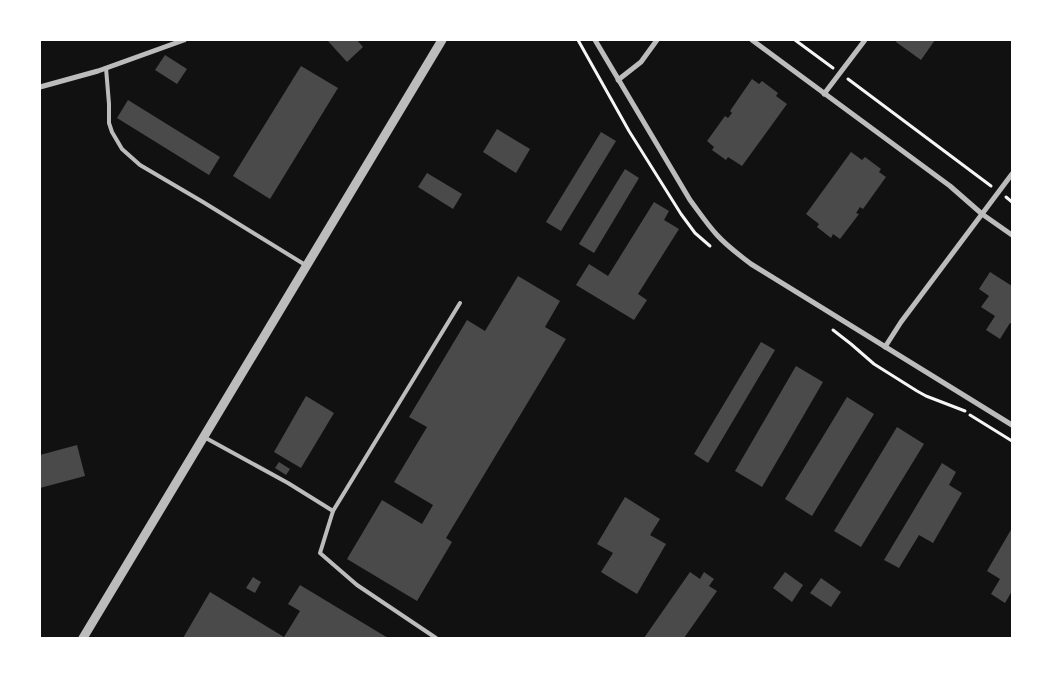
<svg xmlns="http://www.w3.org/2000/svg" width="1052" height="678" font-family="'DejaVu Sans',sans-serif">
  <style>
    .building { fill: #4a4a4a }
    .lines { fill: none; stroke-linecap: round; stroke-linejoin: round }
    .path { stroke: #f5f5f5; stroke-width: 3 }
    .service { stroke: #bcbcbc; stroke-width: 4 }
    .minor { stroke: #bcbcbc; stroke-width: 5 }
    .tertiary { stroke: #bcbcbc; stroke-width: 9 }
  </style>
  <rect width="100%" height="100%" fill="#111"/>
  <g class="building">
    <path d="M327,40H357L363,47L347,62Z"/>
    <path d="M897,40H935L921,60L896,42Z"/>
    <path d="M165,55L187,69L177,84L155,70Z"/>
    <path d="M301,66L338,88L270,199L233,176Z"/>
    <path d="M752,79L759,84L762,81L778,93L776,96L787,104L742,166L728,157L726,160L712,150L714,147L707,141L725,116L728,118L732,113L730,111Z"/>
    <path d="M128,100L220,157L209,175L117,118Z"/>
    <path d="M497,129L530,149L516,173L483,152Z"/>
    <path d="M601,132L616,141L561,231L546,222Z"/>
    <path d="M851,152L862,160L865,157L881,169L879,172L886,177L863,209L860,207L856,213L859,214L840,239L833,234L831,238L817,227L819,224L806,214Z"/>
    <path d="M625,169L639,178L594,253L579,244Z"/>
    <path d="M427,173L462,194L453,209L418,187Z"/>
    <path d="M654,202L669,211L664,220L679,229L638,294L647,300L634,320L576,285L589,264L608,276Z"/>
    <path d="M990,272L1012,286V324L1010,323L1000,339L986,330L995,316L981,307L989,296L979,289Z"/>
    <path d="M518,276L560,301L545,327L566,339L446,538L452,542L417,601L347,559L382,500L422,524L433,505L394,482L427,427L409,417L467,320L485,331Z"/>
    <path d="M761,342L775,350L708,463L694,454Z"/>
    <path d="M796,366L823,382L762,487L735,471Z"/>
    <path d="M306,396L334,413L301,468L274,452Z"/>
    <path d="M847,397L874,414L812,516L785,499Z"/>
    <path d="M897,427L924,444L861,547L834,531Z"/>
    <path d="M77,445L85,476L40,488V455Z"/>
    <path d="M279,462L290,469L286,475L275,468Z"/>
    <path d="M942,463L956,472L949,485L962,493L933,543L919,535L899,568L884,560Z"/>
    <path d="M625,497L660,519L650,535L666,544L637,594L601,572L613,553L597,544Z"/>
    <path d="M1012,528V591L1005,603L991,594L1000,579L987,571Z"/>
    <path d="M690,572L700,579L704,572L714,579L709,586L717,591L684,638H644Z"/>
    <path d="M785,572L803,585L792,602L773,588Z"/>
    <path d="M253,577L261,582L255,593L246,588Z"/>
    <path d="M821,578L841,592L831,607L810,593Z"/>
    <path d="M300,585L388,638H183L210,592L284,637L300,611L288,604Z"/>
  </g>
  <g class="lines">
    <g class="path">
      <path d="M578,40L629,131L681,214L695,233L710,246"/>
      <path d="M795,40L833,68"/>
      <path d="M848,79L991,186"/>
      <path d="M1006,197L1012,202"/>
      <path d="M833,330L851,344L874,364L917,391L926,396L965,411"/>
      <path d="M970,415L1012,441"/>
    </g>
    <g class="service">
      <path d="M106,68L109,104V123L112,132L122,149L140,165L203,202L307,266"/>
      <path d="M204,437L288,483L333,511L460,303"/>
      <path d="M333,511L320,553L357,585L436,638"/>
    </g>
    <g class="minor">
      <path d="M595,40L690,200C699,212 707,224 717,235C727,246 739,255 751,264L1012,425"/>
      <path d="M752,40L950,186L982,214L1012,235"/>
      <path d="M618,80L641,62L657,40"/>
      <path d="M40,87L98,71L184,40"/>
      <path d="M824,94L865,40"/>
      <path d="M885,347L901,322L1012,174"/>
    </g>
    <path class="tertiary" d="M83,638L442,40"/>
  </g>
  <rect width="1052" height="678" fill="none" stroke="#ffffff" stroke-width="82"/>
</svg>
